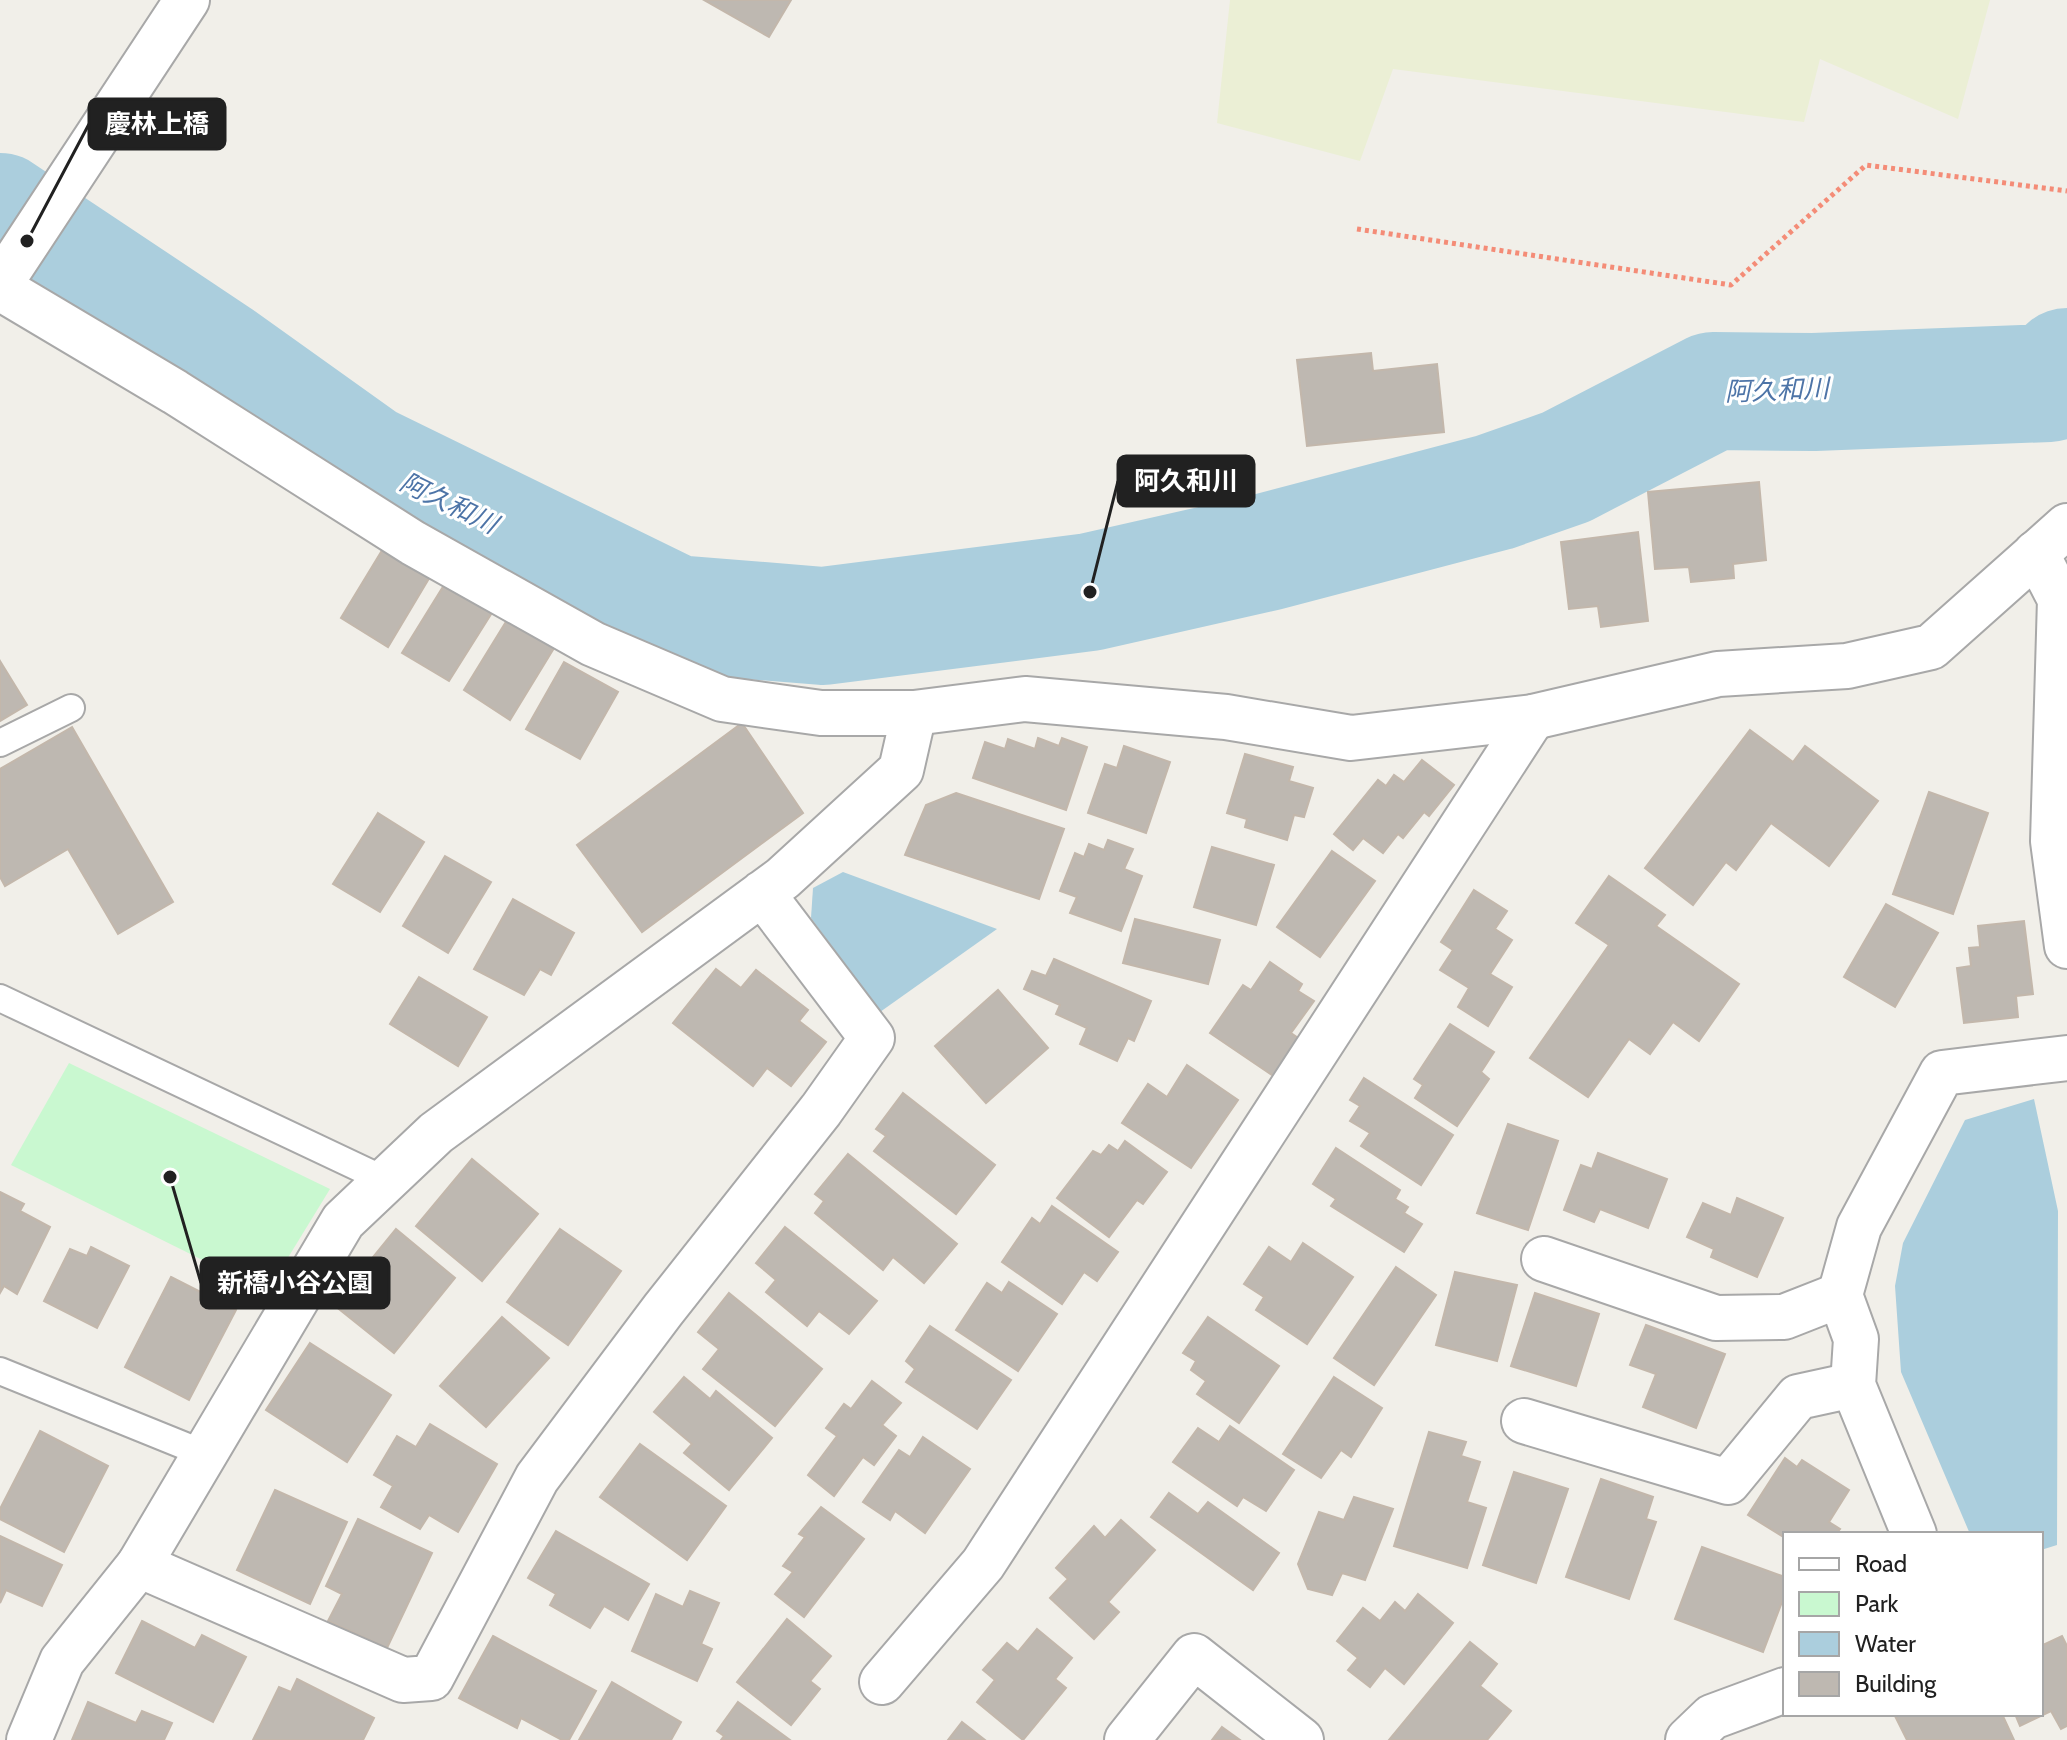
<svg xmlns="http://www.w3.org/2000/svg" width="2067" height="1740" font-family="Cabin,'Noto Sans JP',sans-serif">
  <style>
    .farmland { fill: #ebefd5 }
    .park { fill: #c9f8d0 }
    .water { fill: #abcedd }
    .pier { fill: #fff }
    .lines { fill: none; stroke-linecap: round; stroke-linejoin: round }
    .river { stroke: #abcedd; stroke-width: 118 }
    .building { fill: #beb8b1; stroke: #c3b7ab; stroke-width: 2 }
    .lane-casing { stroke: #a8a8a8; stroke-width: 30 }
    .street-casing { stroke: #a8a8a8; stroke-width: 48 }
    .path { stroke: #f48c77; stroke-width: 5; stroke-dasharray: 4 4; stroke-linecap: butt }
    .lane { stroke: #fff; stroke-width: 26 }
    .street { stroke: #fff; stroke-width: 44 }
    .labels { text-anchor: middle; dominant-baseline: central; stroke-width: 6; stroke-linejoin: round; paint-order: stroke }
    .water-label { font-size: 26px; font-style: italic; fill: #4d74a7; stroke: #fff }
    .leader { fill: none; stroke: #212121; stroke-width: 3 }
    .callout-dot { fill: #212121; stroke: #fff; stroke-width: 3 }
    .callout { fill: #212121; stroke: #212121; stroke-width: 3 }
    .callout-label { font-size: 26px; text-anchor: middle; font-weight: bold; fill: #fff }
  </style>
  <rect width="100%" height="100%" fill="#f1efe9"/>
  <path class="farmland" d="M1230,0H1990L1958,119L1820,59L1804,122L1393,69L1360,161L1217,123Z"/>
  <path class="park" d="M69,1063L330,1189L267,1292L11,1165Z"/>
  <g class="water">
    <path d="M843,872L997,929L880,1012L811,918L813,888Z"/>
    <path d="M2034,1099L2058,1211L2057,1545L2041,1550V1534H1970L1901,1372L1895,1286L1903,1243L1965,1120Z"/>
  </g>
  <path class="pier" d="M31,177L77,206L31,277L0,257V225Z"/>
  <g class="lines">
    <path class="river" d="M0,212L219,358L366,463L675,614L823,626L1090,592L1267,552L1495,492L1566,467L1713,391L1814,392L2049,383L2067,367"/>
  </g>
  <g class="building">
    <path d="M704,0H791L769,37Z"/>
    <path d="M1371,353L1373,371L1437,364L1444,432L1307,446L1297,360Z"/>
    <path d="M1759,482L1766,560L1733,564L1734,578L1691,582L1689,567L1655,569L1648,492Z"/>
    <path d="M1638,532L1648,621L1601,627L1598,606L1569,609L1561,542Z"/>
    <path d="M384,547L431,575L388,647L341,618Z"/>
    <path d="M446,582L493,611L449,681L402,653Z"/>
    <path d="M507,620L554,648L510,720L464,690Z"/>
    <path d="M0,661L27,705L0,721Z"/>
    <path d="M564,662L618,692L580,759L526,729Z"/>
    <path d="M742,723L803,813L642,932L577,845Z"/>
    <path d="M72,727L173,902L118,934L68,849L5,886L0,877V769Z"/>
    <path d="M1750,730L1793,762L1805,746L1878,801L1829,866L1771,823L1736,870L1726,862L1693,905L1645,868Z"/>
    <path d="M1038,738L1059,746L1062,738L1087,747L1066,810L973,778L985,742L1005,749L1008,739L1035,749Z"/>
    <path d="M1124,746L1170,762L1146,833L1088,813L1105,764L1117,768Z"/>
    <path d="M1245,754L1293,767L1289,781L1313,788L1304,817L1294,815L1287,840L1245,827L1247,819L1227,813Z"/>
    <path d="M1422,760L1454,785L1429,816L1424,812L1403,838L1398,834L1383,853L1363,838L1353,850L1334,834L1378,780L1386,786L1394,775L1404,782Z"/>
    <path d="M1929,792L1988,813L1953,914L1893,894Z"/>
    <path d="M956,793L1064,829L1039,899L905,855L926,805Z"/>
    <path d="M378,813L424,842L380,912L333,884Z"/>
    <path d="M1108,840L1133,849L1124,869L1142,876L1121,931L1070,913L1077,897L1060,891L1075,853L1084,857L1089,844L1104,850Z"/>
    <path d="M1212,847L1274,865L1256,925L1194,907Z"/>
    <path d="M1332,851L1375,881L1320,957L1277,927Z"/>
    <path d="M445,856L491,882L448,953L403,926Z"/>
    <path d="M1609,876L1665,915L1656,926L1739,984L1699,1041L1673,1022L1650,1054L1629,1039L1588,1097L1530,1058L1609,945L1576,923Z"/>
    <path d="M1474,890L1507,911L1495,929L1512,940L1490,974L1512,987L1488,1026L1458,1007L1469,988L1440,970L1453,950L1441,942Z"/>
    <path d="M513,899L574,933L551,975L540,969L524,995L474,969Z"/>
    <path d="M1886,904L1938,933L1895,1007L1844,977Z"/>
    <path d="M1135,919L1220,940L1208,984L1123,963Z"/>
    <path d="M2024,921L2033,994L2016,996L2018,1017L1964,1023L1957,968L1971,966L1969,948L1980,947L1978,926Z"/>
    <path d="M1054,959L1151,1001L1134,1041L1128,1038L1117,1061L1080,1044L1087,1028L1056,1014L1060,1005L1024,989L1032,971L1046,976Z"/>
    <path d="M1270,962L1302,984L1298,991L1314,1001L1291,1033L1301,1040L1275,1077L1210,1033L1243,985L1251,990Z"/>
    <path d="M716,969L741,988L756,970L808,1010L799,1021L826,1042L791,1086L767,1068L753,1086L673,1023Z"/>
    <path d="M419,977L487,1017L458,1066L390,1024Z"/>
    <path d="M998,990L1048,1048L986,1103L935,1046Z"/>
    <path d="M1450,1024L1494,1052L1481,1072L1489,1079L1457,1126L1415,1098L1423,1085L1414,1079Z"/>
    <path d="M1187,1065L1238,1100L1191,1168L1122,1123L1148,1084L1167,1097Z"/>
    <path d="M1364,1078L1453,1135L1421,1185L1361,1146L1370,1133L1350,1121L1360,1106L1350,1100Z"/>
    <path d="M903,1093L995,1165L956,1214L874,1151L886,1136L876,1129Z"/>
    <path d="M1508,1124L1558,1141L1528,1230L1477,1213Z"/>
    <path d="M1125,1141L1167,1172L1143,1204L1137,1200L1109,1237L1057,1198L1093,1151L1101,1155L1109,1145L1118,1151Z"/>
    <path d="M1336,1148L1400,1190L1395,1199L1408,1207L1404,1213L1422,1224L1404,1252L1331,1206L1336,1199L1313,1184Z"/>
    <path d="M1598,1153L1667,1179L1648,1228L1600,1209L1594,1222L1564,1210L1581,1165L1592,1169Z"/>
    <path d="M848,1154L957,1244L924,1283L893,1257L883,1270L815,1213L824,1201L815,1194Z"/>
    <path d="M472,1159L538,1214L482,1281L416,1226Z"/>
    <path d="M0,1192L24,1204L20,1211L50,1227L17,1294L4,1286L0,1293Z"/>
    <path d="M1737,1198L1783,1218L1757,1277L1711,1257L1714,1249L1687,1237L1703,1203L1731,1215Z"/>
    <path d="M1052,1206L1118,1252L1097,1281L1084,1272L1062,1304L1002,1262L1032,1218L1040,1224Z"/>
    <path d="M785,1227L877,1301L849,1334L819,1311L807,1326L766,1292L776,1280L756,1263Z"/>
    <path d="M396,1229L455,1278L394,1353L334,1305Z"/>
    <path d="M560,1229L621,1271L568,1345L507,1302Z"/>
    <path d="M1303,1243L1353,1277L1307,1344L1256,1310L1264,1297L1244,1284L1269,1247L1291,1262Z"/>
    <path d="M91,1247L129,1266L97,1328L44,1301L70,1249L87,1256Z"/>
    <path d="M1396,1267L1436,1295L1374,1385L1334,1358Z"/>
    <path d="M1455,1272L1517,1285L1497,1361L1436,1345Z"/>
    <path d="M171,1277L236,1310L189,1400L125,1367Z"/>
    <path d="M1009,1282L1057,1314L1018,1371L956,1330L987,1283L1002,1293Z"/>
    <path d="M729,1293L822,1369L775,1426L703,1369L719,1349L698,1332Z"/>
    <path d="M1535,1293L1599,1314L1576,1386L1511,1366Z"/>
    <path d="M502,1317L549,1358L486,1427L440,1386Z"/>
    <path d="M1208,1317L1279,1366L1239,1423L1197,1394L1206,1381L1191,1370L1196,1361L1183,1353Z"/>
    <path d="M1646,1325L1725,1354L1696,1428L1643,1407L1656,1374L1630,1365Z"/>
    <path d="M930,1326L1011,1380L977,1429L906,1382L915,1369L906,1361Z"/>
    <path d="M310,1343L391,1395L347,1462L266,1410Z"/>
    <path d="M684,1377L710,1399L716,1391L772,1438L729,1490L684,1453L692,1444L654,1412Z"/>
    <path d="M1334,1377L1382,1408L1351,1457L1341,1450L1321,1478L1283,1454Z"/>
    <path d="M872,1381L901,1403L882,1425L896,1436L874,1465L863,1457L834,1496L808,1475L837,1436L826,1428L844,1404L851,1409Z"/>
    <path d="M430,1424L497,1464L458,1532L429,1515L420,1529L381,1507L393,1486L374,1475L397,1436L416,1447Z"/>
    <path d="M1230,1426L1294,1470L1266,1511L1243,1497L1237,1506L1173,1462L1198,1428L1219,1442Z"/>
    <path d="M40,1431L108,1466L64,1552L0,1519V1509Z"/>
    <path d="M1429,1432L1466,1442L1461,1456L1480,1462L1467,1502L1486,1508L1467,1568L1394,1546Z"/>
    <path d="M923,1437L970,1469L925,1533L895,1511L890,1520L863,1502L899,1450L910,1457Z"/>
    <path d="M640,1444L726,1506L687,1560L600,1497Z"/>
    <path d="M1785,1458L1797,1467L1802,1460L1849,1490L1829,1522L1840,1529L1836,1534H1785V1538L1748,1515Z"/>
    <path d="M1514,1472L1568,1489L1536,1583L1483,1565Z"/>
    <path d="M1601,1479L1653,1497L1646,1519L1656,1522L1629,1599L1566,1577Z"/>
    <path d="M275,1490L347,1522L310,1604L237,1570Z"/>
    <path d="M1169,1493L1198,1514L1208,1502L1279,1553L1253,1590L1151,1517Z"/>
    <path d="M1354,1497L1393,1509L1365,1580L1342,1573L1332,1595L1308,1589L1298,1564L1319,1512L1344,1520Z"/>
    <path d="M821,1507L864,1539L804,1617L775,1594L793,1572L783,1566L805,1537L799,1534Z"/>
    <path d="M358,1519L432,1553L387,1648L328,1621L342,1594L326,1586Z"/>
    <path d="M1121,1520L1155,1550L1108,1602L1119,1612L1094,1639L1050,1598L1068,1579L1056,1568L1094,1526L1105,1538Z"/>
    <path d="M556,1531L649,1584L628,1620L604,1606L590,1628L550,1605L556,1594L528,1578Z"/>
    <path d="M0,1536L62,1565L42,1606L6,1590L0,1603Z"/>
    <path d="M1702,1547L1785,1577V1594L1763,1652L1675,1619Z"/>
    <path d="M690,1591L719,1603L701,1644L712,1649L697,1681L632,1651L656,1594L683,1607Z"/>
    <path d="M1418,1594L1453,1623L1404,1684L1385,1668L1370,1687L1348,1670L1358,1658L1337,1641L1363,1608L1380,1621L1395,1602L1405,1611Z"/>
    <path d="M787,1619L831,1656L810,1681L820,1689L791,1725L737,1682Z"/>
    <path d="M142,1621L195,1648L202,1635L246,1657L213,1722L116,1673Z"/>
    <path d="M1037,1629L1072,1658L1055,1679L1066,1688L1023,1740L977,1702L995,1680L983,1670L1007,1643L1018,1652Z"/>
    <path d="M493,1636L596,1691L569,1740H562L521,1718L517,1728L459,1698Z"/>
    <path d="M2062,1636L2067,1646V1726L2061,1729L2051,1711L2020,1726L2015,1714H2041V1646Z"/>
    <path d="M1470,1642L1497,1664L1480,1686L1511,1711L1487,1740H1389Z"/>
    <path d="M297,1679L374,1718L363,1740H253L279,1687L291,1692Z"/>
    <path d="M612,1682L681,1722L671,1740H579Z"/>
    <path d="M88,1702L136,1723L142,1711L172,1723L164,1740H72Z"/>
    <path d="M738,1702L790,1740H721L724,1736L717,1731Z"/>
    <path d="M1894,1714H2002L2014,1740H1907Z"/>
    <path d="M962,1722L985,1740H948Z"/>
    <path d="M1222,1727L1240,1740H1212Z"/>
  </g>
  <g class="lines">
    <g class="lane-casing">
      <g id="lane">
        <path d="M0,743L71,708"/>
        <path d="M0,998L387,1181"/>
        <path d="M0,1371L205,1454"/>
      </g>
    </g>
    <g class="street-casing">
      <g id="street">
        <path d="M0,284L187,0"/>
        <path d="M0,288L175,392L413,543L593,644L722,699L821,713H914L1025,699L1226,717L1351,738L1533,717L1718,674L1847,666L1931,647L2067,526"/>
        <path d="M2036,553L2060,599L2053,841L2067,946"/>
        <path d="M762,893L872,1038L821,1110L663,1310L537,1478L431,1678L403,1680L139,1565L343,1221L436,1133L783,878L901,770L914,713"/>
        <path d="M1544,1259L1716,1318L1784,1317L1840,1295"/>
        <path d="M1524,1421L1728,1482L1798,1397L1853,1385"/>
        <path d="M1914,1534L1853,1385L1856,1339L1840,1295L1859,1227L1942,1073L2067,1058"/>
        <path d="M882,1682L983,1564L1533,717"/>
        <path d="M29,1740L62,1661L139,1565"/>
        <path d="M1127,1740L1194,1656L1301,1740"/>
        <path d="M1688,1740L1712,1717L1785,1690"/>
      </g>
    </g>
    <path class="path" d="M1357,229L1731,285L1866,165L2067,191"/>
    <use href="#lane" class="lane"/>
    <use href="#street" class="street"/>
  </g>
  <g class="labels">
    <g class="water-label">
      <text transform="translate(1777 390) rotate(-2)">阿久和川</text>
      <text transform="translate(449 503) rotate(26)">阿久和川</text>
    </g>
  </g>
  <path class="leader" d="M27 241L89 124M1090 592L1118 481M170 1177L201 1283"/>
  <g class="callout-dot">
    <circle cx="27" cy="241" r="8"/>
    <circle cx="1090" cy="592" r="8"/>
    <circle cx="170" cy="1177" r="8"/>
  </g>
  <g class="callout">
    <rect x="89" y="99" width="136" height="50" rx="8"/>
    <rect x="1118" y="456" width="136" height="50" rx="8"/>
    <rect x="201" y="1258" width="188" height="50" rx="8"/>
  </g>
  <g class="callout-label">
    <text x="157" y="133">慶林上橋</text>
    <text x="1186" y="490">阿久和川</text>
    <text x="295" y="1292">新橋小谷公園</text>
  </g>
  <rect x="1783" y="1532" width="260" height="184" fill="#ffffff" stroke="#a6a6a6" stroke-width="2"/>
  <rect x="1799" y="1558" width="40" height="12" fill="#ffffff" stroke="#a6a6a6" stroke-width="2"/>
  <text x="1855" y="1572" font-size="24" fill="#212121">Road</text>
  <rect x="1799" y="1592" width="40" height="24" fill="#c9f8d0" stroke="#a6a6a6" stroke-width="2"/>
  <text x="1855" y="1612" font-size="24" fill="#212121">Park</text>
  <rect x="1799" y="1632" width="40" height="24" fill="#abcedd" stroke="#a6a6a6" stroke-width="2"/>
  <text x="1855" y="1652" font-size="24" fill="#212121">Water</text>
  <rect x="1799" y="1672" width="40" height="24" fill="#beb8b1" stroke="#a6a6a6" stroke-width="2"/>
  <text x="1855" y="1692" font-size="24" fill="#212121">Building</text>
</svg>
